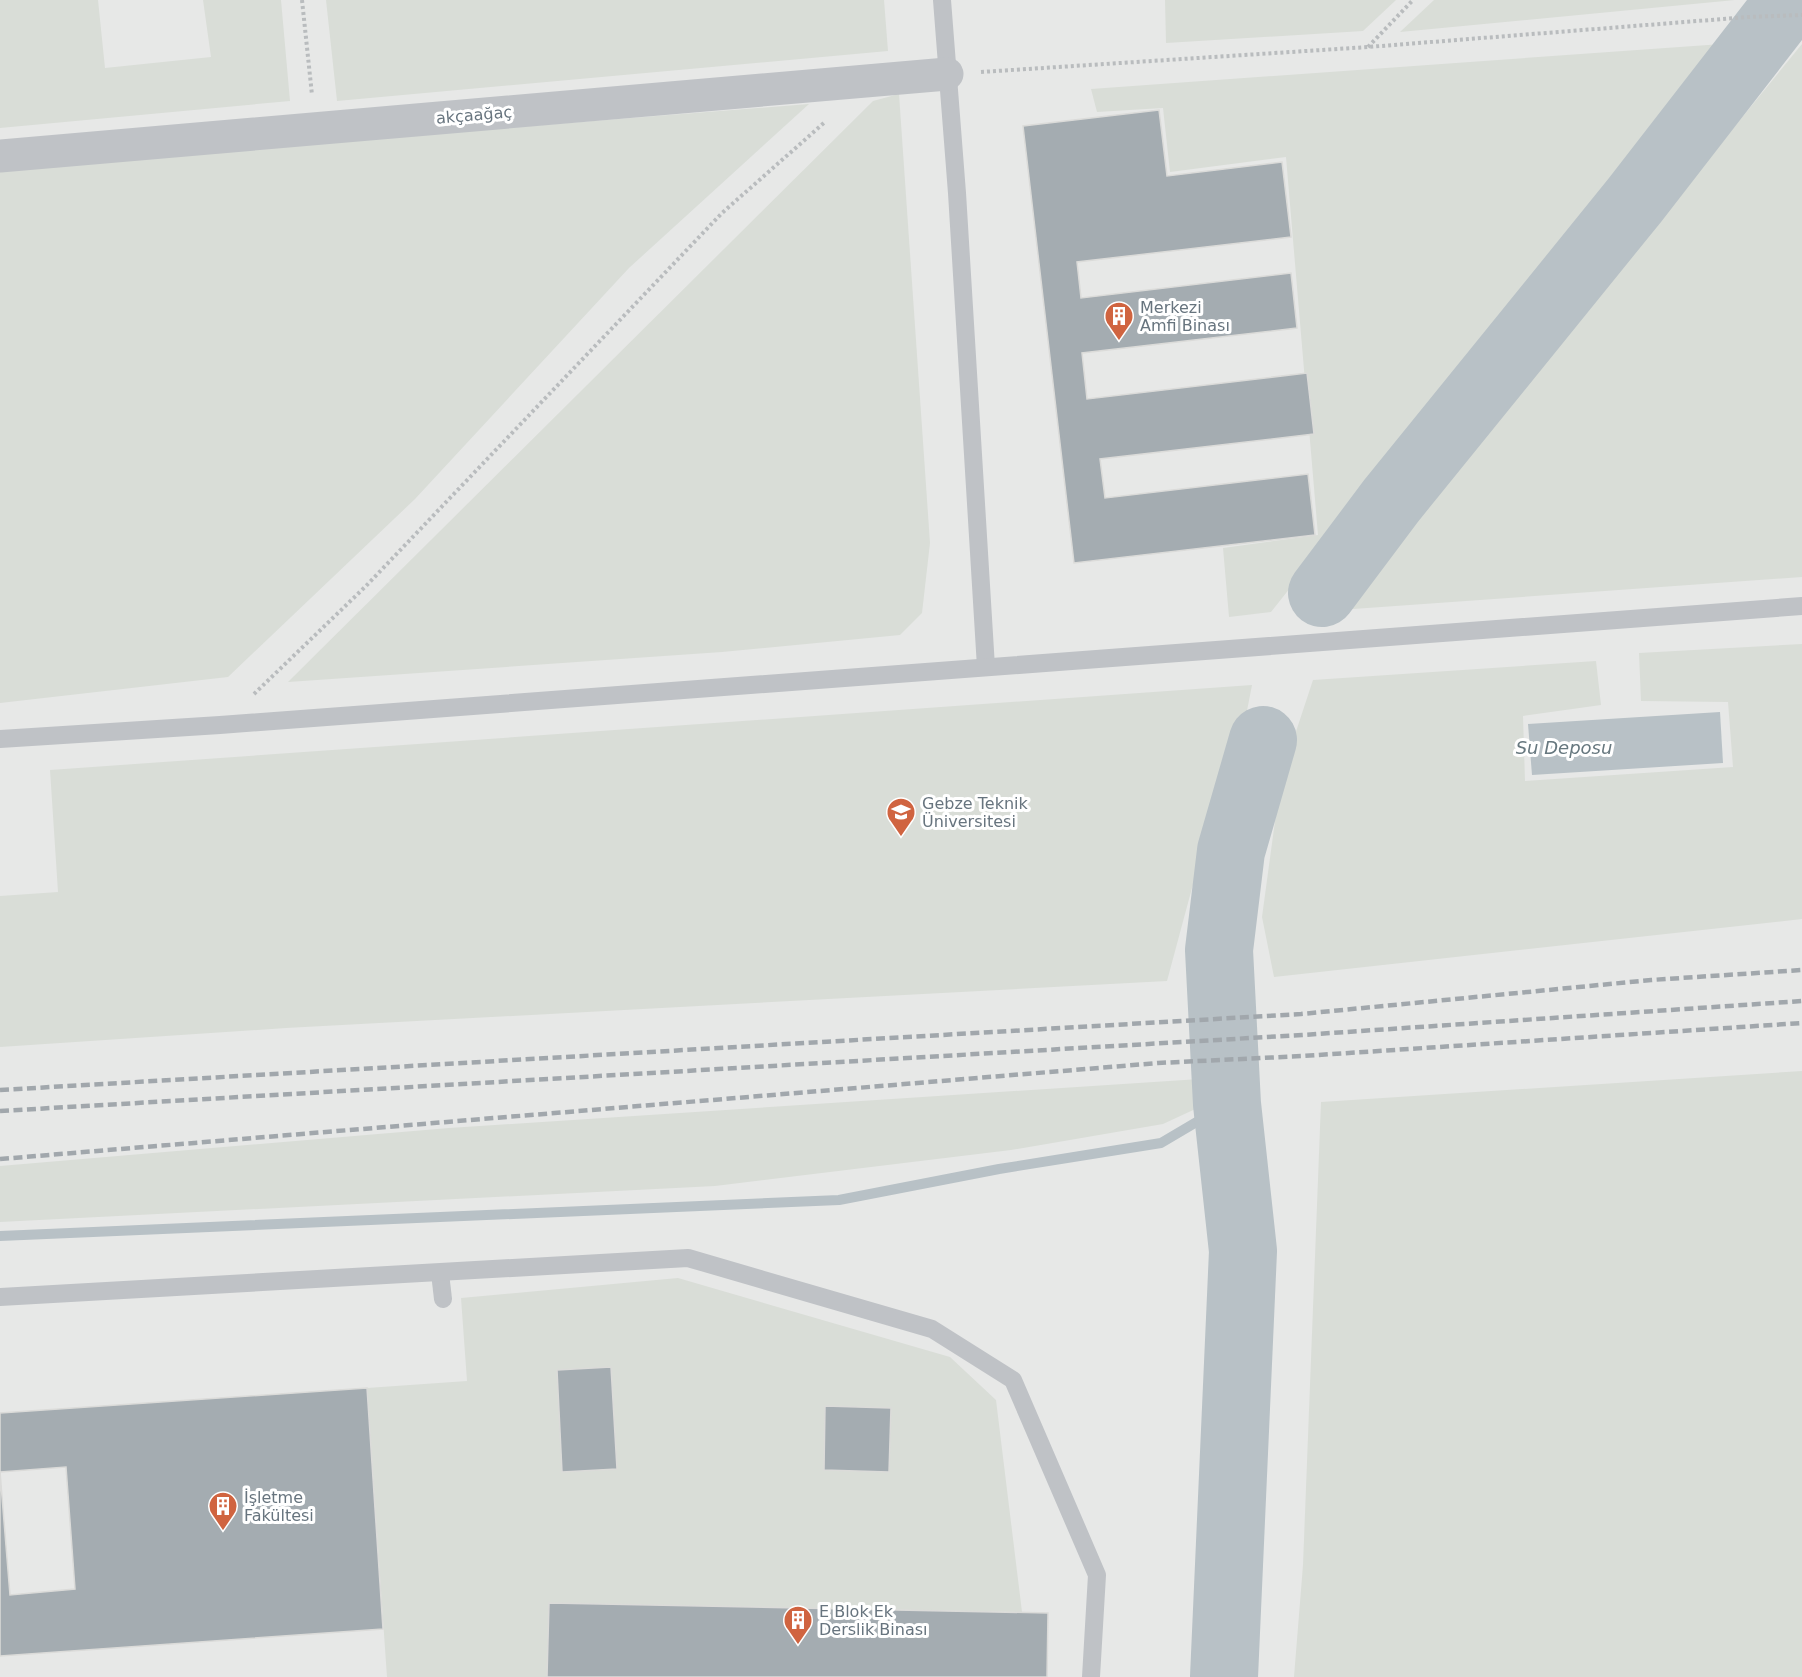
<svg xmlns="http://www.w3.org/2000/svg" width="1802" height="1677" font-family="'DejaVu Sans',sans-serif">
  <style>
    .built { fill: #e7e8e7 }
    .green { fill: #d9ddd7 }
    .water { fill: #b8c1c6 }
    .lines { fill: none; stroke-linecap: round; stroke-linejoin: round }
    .stream { stroke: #b8c1c6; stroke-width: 10 }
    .river { stroke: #b8c1c6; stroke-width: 68 }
    .building { fill: #a4acb1; stroke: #dbdbd9; stroke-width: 1.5; fill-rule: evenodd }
    .path { stroke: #b9bcbe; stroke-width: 4; stroke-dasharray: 3 3; stroke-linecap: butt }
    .lane { stroke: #bfc2c6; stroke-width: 18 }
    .street { stroke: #bfc2c6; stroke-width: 33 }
    .rail { stroke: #a1a7ac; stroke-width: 4.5; stroke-dasharray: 9 4.5; stroke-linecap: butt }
    .labels { text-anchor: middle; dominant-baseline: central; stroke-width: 6; stroke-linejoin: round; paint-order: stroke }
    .street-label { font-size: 16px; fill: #67747e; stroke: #fff }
    .poi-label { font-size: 16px; fill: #67747e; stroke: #fff; text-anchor: start }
    .water-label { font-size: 18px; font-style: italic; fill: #67787f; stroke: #fff }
  </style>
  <rect width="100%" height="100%" fill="#f9f9f7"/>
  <rect class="built" x="0" y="0" width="1802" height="1677"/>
  <g class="green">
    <path d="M0,0H98L105,68L211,57L203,0H281L290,101L0,128Z"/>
    <path d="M326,0H884L888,51L337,101Z"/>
    <path d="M1165,0H1396L1363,31L1166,43Z"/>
    <path d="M1434,0H1735L1400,32Z"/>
    <path d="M1722,44L1271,612L1229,617L1223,548L1318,535L1286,157L1170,172L1163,108L1097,112L1091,89Z"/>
    <path d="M1802,44V577L1339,610Z"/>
    <path d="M899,94L930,543L922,613L900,635L722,652L288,682L873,101Z"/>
    <path d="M809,104L629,268L415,499L228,677L0,703V168Z"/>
    <path d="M1802,644V919L1274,977L1262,917L1281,777L1313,680L1596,661L1601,705L1523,716L1525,781L1733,767L1728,702L1641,701L1639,653Z"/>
    <path d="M1252,685L1244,726L1192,888L1167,981L286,1028L0,1047V896L58,892L50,770Z"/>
    <path d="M1802,1071V1677H1294L1303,1565L1321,1102Z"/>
    <path d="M1215,1078L1217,1099L1163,1124L1011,1150L715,1186L0,1222V1166L449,1128Z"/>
    <path d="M678,1278L950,1357L996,1400L1022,1612L549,1603L547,1677H387L367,1388L467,1381L461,1298Z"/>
  </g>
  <path class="water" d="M1720,712L1723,763L1532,775L1528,724Z"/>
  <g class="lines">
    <path class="stream" d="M0,1236L839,1200L999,1169L1161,1143L1227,1104"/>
    <g class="river">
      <path d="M1322,593L1391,501L1635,200L1790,0"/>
      <path d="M1224,1677L1243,1251L1227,1104L1219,950L1231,851L1263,740"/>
    </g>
  </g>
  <g class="building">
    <path d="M1159,110L1167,176L1282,162L1291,237L1077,262L1081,298L1291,273L1297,328L1082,353L1087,399L1307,373L1314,434L1100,459L1105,498L1308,474L1315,535L1074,563L1023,126Z"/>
    <path d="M611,1367L617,1469L562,1472L557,1370Z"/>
    <path d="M367,1388L383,1629L0,1656V1413ZM66,1467L75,1589L10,1595L0,1472Z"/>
    <path d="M825,1406L891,1408L889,1472L824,1470Z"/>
    <path d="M549,1603L1048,1613L1047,1677H547Z"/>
  </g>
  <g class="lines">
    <g class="path">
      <path d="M302,0L312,95"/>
      <path d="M1368,47L1413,0"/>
      <path d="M981,72L1368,47L1748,17L1802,15"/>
      <path d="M254,694L366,586L722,213L825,122"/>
    </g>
    <g class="lane">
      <path d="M942,0L957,193L986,667"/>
      <path d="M0,739L220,725L1802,606"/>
      <path d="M440,1273L443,1299"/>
      <path d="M0,1297L688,1258L932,1329L1013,1380L1097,1575L1091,1677"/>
    </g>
    <path class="street" d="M0,156L947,74"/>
    <g class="rail">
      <path d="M0,1090L1301,1014L1651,980L1802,970"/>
      <path d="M0,1111L1302,1035L1802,1001"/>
      <path d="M0,1159L1158,1063L1303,1056L1802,1023"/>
    </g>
  </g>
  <defs>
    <g id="building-pin" transform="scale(1.5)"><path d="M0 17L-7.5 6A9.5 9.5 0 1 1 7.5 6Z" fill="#d06440" stroke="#fff"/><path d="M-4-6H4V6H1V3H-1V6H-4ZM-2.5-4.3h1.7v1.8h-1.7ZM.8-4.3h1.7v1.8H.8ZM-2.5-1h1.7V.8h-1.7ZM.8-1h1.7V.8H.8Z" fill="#fff"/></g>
    <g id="university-pin" transform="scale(1.5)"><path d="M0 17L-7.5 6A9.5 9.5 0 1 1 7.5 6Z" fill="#d06440" stroke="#fff"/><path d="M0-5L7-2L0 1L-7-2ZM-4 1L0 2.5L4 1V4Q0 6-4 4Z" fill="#fff"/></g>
  </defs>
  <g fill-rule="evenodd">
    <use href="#building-pin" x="1119" y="316"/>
    <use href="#university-pin" x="901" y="812"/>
    <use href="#building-pin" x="223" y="1506"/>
    <use href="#building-pin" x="798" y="1620"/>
  </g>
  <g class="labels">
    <g class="street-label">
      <text transform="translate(474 115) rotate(-5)">akçaağaç</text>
    </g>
    <g class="poi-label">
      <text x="1140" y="307">Merkezi<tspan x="1140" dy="18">Amfi Binası</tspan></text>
      <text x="922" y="803">Gebze Teknik<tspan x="922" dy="18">Üniversitesi</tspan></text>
      <text x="244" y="1497">İşletme<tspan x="244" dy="18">Fakültesi</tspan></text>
      <text x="819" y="1611">E Blok Ek<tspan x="819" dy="18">Derslik Binası</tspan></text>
    </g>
    <g class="water-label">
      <text x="1564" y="747">Su Deposu</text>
    </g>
  </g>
</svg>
